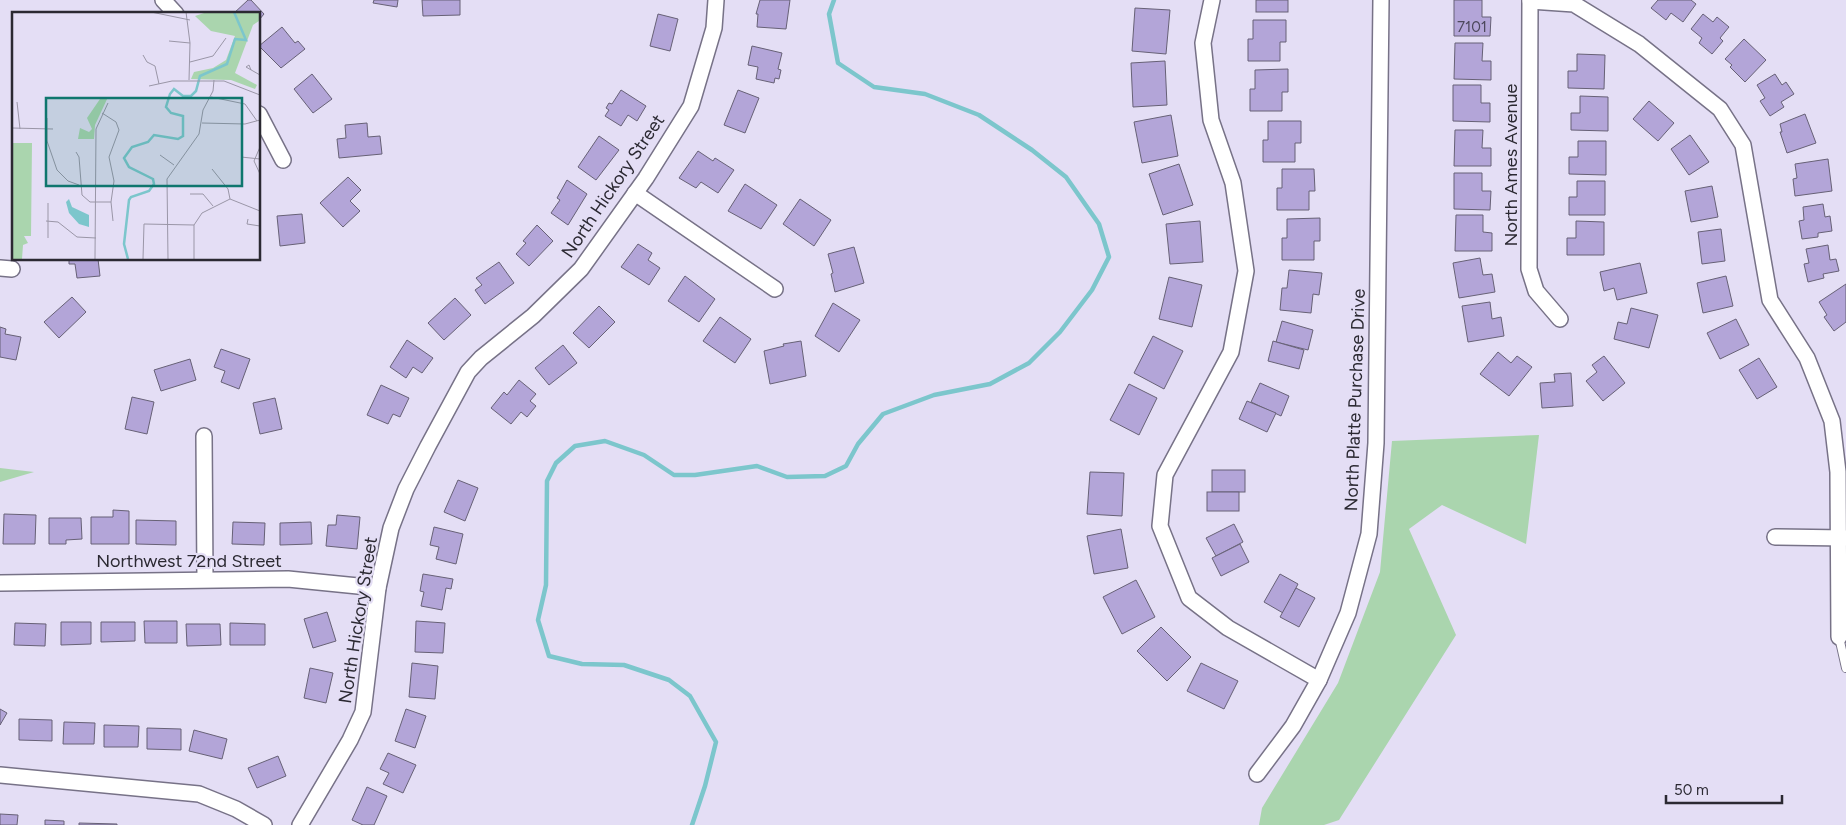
<svg xmlns="http://www.w3.org/2000/svg" width="1846" height="825" font-family="Figtree,sans-serif">
  <style>
    .green { fill: #aad5ae }
    .lines { fill: none; stroke-linecap: round; stroke-linejoin: round }
    .stream { stroke: #7cc6cc; stroke-width: 4.5 }
    .building { fill: #b3a5d8; stroke: #676176 }
    .lane-casing { stroke: #777287; stroke-width: 10 }
    .street-casing { stroke: #777287; stroke-width: 18 }
    .lane { stroke: #fff; stroke-width: 8 }
    .street { stroke: #fff; stroke-width: 15 }
    .labels { text-anchor: middle; dominant-baseline: central; stroke-width: 4.5; stroke-linejoin: round; paint-order: stroke }
    .number-label { font-size: 15px; fill: #4d485c }
    .street-label { font-size: 18px; fill: #2b2932; stroke: #e4def5 }
    .inset-river { fill: none; stroke: #7cc6cc; stroke-width: 2.5 }
    .inset-road { fill: none; stroke: #9a96a7; stroke-width: 1 }
    .view { fill: #0f766e; fill-opacity: 0.15; stroke: #0f766e; stroke-width: 2.5 }
    .inset-edge { fill: none; stroke: #2b2932; stroke-width: 2.5 }
  </style>
  <rect width="100%" height="100%" fill="#e4def5"/>
  <g class="green">
    <path d="M1539,435L1526,544L1442,505L1409,529L1456,635L1339,820L1324,825H1259L1262,808L1338,683L1380,572L1392,441Z"/>
    <path d="M0,468L34,472L0,482Z"/>
  </g>
  <g class="lines">
    <path class="stream" d="M692,825L705,786L716,742L690,696L669,680L624,665L582,664L549,656L538,620L546,585L547,481L556,463L575,446L605,441L644,455L674,475H695L757,466L787,477L825,476L846,466L858,444L883,414L934,395L990,384L1029,363L1060,332L1092,290L1109,257L1099,224L1066,177L1032,150L979,115L925,94L874,87L838,63L829,14L834,0"/>
  </g>
  <g class="building">
    <path d="M248,0H251L264,14L259,20V14H233Z"/>
    <path d="M374,0H398L397,7L373,3Z"/>
    <path d="M422,0H460V15L423,16Z"/>
    <path d="M760,0H790L786,29L757,27L758,14H756Z"/>
    <rect x="1256" y="0" width="32" height="12"/>
    <path d="M1454,0H1482V17H1491L1490,36H1454Z"/>
    <path d="M1658,0H1691L1696,4L1683,22L1671,13L1666,20L1651,8Z"/>
    <path d="M1135,8L1170,10L1166,54L1132,51Z"/>
    <path d="M658,14L678,19L670,51L650,46Z"/>
    <path d="M1703,14L1713,22L1717,17L1729,27L1720,38L1723,41L1712,54L1699,43L1702,38L1691,29Z"/>
    <path d="M1253,20H1286V42H1280V61H1248V39H1253Z"/>
    <path d="M282,27L295,43L298,41L305,49L281,68L259,46Z"/>
    <path d="M1744,39L1766,60L1745,82L1730,67L1732,65L1725,59Z"/>
    <path d="M1455,43H1483L1482,61H1491V80L1454,79Z"/>
    <path d="M752,46L782,53L778,69L781,70L779,79L775,78L774,83L756,79L758,67L748,65Z"/>
    <path d="M1577,54L1605,55L1604,89L1568,88V71H1577Z"/>
    <path d="M1165,61L1167,105L1133,107L1131,63Z"/>
    <path d="M1288,69V92H1282V111H1250V89H1255V70Z"/>
    <path d="M312,74L332,99L313,113L294,89Z"/>
    <path d="M1775,74L1782,85L1786,82L1794,94L1781,102L1784,107L1770,116L1760,101L1765,98L1757,85Z"/>
    <path d="M1453,85H1481V103H1490V122L1453,121Z"/>
    <path d="M621,90L646,106L637,121L628,115L621,126L605,116L609,110L606,108L609,103L612,104Z"/>
    <path d="M738,90L759,98L745,133L724,125Z"/>
    <path d="M1580,96L1608,97V131L1571,130V113H1580Z"/>
    <path d="M1649,101L1674,123L1658,141L1633,119Z"/>
    <path d="M1805,114L1816,143L1787,153L1780,132H1782L1780,124Z"/>
    <path d="M1171,115L1178,156L1142,163L1134,122Z"/>
    <path d="M1268,121H1301V143H1295V162H1263V140H1268Z"/>
    <path d="M367,123L368,137L380,136L382,154L339,158L337,139L346,138L345,125Z"/>
    <path d="M1455,130H1483L1482,148H1491V166H1454Z"/>
    <path d="M1690,135L1709,162L1689,175L1671,149Z"/>
    <path d="M599,136L619,150L596,180L578,167Z"/>
    <path d="M1578,141H1606V175L1569,174V157H1578Z"/>
    <path d="M698,151L713,161L715,158L734,170L718,193L701,182L696,188L679,178Z"/>
    <path d="M1828,159L1832,191L1795,196L1793,179L1797,178L1795,164Z"/>
    <path d="M1179,164L1193,205L1163,215L1149,174Z"/>
    <path d="M1282,169H1314L1315,191H1309V210H1277V188H1282Z"/>
    <path d="M1454,173H1482V191H1491L1490,210L1454,209Z"/>
    <path d="M348,177L361,190L350,201L360,211L343,227L320,203Z"/>
    <path d="M567,180L587,194L568,225L551,213L560,200L557,198Z"/>
    <path d="M1577,181H1605V215H1569V197H1577Z"/>
    <path d="M745,184L777,205L761,229L728,211Z"/>
    <path d="M1712,186L1718,217L1691,222L1685,191Z"/>
    <path d="M800,199L831,220L814,246L783,224Z"/>
    <path d="M1823,204L1825,217L1830,216L1832,231L1818,233V237L1802,239L1799,221L1804,220L1803,207Z"/>
    <path d="M302,214L305,243L280,246L277,216Z"/>
    <path d="M1456,215H1483V232L1492,233V251H1455Z"/>
    <path d="M1320,218V241H1314V260H1282V238H1287V219Z"/>
    <path d="M1200,221L1203,262L1170,264L1166,224Z"/>
    <path d="M1576,221L1604,222V255H1567V238H1576Z"/>
    <path d="M537,225L553,241L529,266L516,254L526,243L523,241Z"/>
    <path d="M1721,229L1725,261L1702,264L1698,232Z"/>
    <path d="M638,244L652,253L648,260L660,268L649,285L621,267Z"/>
    <path d="M1828,245L1830,260L1836,259L1839,271L1823,274L1824,278L1808,282L1804,264L1809,263L1806,249Z"/>
    <path d="M854,247L864,283L835,292L831,274L833,273L828,254Z"/>
    <path d="M1480,258L1483,275L1492,274L1495,292L1459,298L1453,263Z"/>
    <path d="M69,259H98L100,276L77,278L75,264H69Z"/>
    <path d="M499,262L514,283L485,304L475,290L482,285L476,278Z"/>
    <path d="M1640,263L1647,293L1617,300L1614,288L1604,291L1600,272Z"/>
    <path d="M1289,270L1322,273L1319,295L1313,294L1311,313L1280,310L1282,288H1287Z"/>
    <path d="M685,276L715,299L699,322L668,301Z"/>
    <path d="M1726,276L1733,306L1703,313L1697,283Z"/>
    <path d="M1169,277L1202,285L1192,327L1159,319Z"/>
    <path d="M1846,284V322L1834,331L1824,317L1827,315L1819,302Z"/>
    <path d="M72,297L86,312L59,338L44,322Z"/>
    <path d="M455,298L471,315L444,340L428,323Z"/>
    <path d="M1490,302L1492,319L1501,317L1504,336L1468,342L1462,306Z"/>
    <path d="M833,303L860,320L839,352L815,336Z"/>
    <path d="M599,306L615,322L589,348L573,333Z"/>
    <path d="M1631,308L1658,315L1649,348L1614,339L1618,322L1627,324Z"/>
    <path d="M720,317L751,339L735,363L703,341Z"/>
    <path d="M1736,319L1749,345L1720,359L1707,333Z"/>
    <path d="M1282,321L1313,330L1308,350L1276,342Z"/>
    <path d="M0,327L6,329L5,334L21,337L16,360L0,357Z"/>
    <path d="M1153,336L1183,351L1164,389L1134,373Z"/>
    <path d="M407,340L433,358L422,373L413,367L406,378L390,367Z"/>
    <path d="M801,341L806,376L770,384L764,351L784,346L783,344Z"/>
    <path d="M1273,341L1304,350L1299,369L1268,361Z"/>
    <path d="M563,345L577,363L549,385L535,368Z"/>
    <path d="M221,349L250,359L239,389L221,382L225,371L214,367Z"/>
    <path d="M1498,352L1511,363L1517,356L1532,367L1509,396L1480,374Z"/>
    <path d="M1604,356L1625,383L1603,401L1586,381L1597,372L1592,365Z"/>
    <path d="M1759,358L1777,387L1757,399L1739,370Z"/>
    <path d="M190,359L196,380L161,391L154,370Z"/>
    <path d="M1571,373L1573,406L1542,408L1540,383L1555,382L1554,374Z"/>
    <path d="M519,380L536,394L530,401L536,406L527,417L521,412L511,424L491,408L504,392L507,395Z"/>
    <path d="M1260,383L1289,396L1281,416L1251,402Z"/>
    <path d="M1129,384L1157,398L1139,435L1110,420Z"/>
    <path d="M381,385L409,398L400,417L393,414L388,424L367,415Z"/>
    <path d="M132,397L154,402L147,434L125,429Z"/>
    <path d="M275,398L282,429L260,434L253,403Z"/>
    <path d="M1247,401L1276,413L1267,432L1239,419Z"/>
    <rect x="1212" y="470" width="33" height="22"/>
    <path d="M1090,472L1124,473L1122,516L1087,514Z"/>
    <path d="M458,480L478,488L465,521L444,512Z"/>
    <rect x="1207" y="492" width="32" height="19"/>
    <path d="M113,510L129,511V544H91V517H113Z"/>
    <path d="M4,514L36,515L35,544H3Z"/>
    <path d="M337,515L360,517L357,549L326,546L328,525H336Z"/>
    <path d="M49,518H81L82,539L66,540V544H49Z"/>
    <path d="M136,520L176,521V545L136,544Z"/>
    <path d="M233,522L265,523L264,545L232,544Z"/>
    <path d="M311,522L312,544L280,545V523Z"/>
    <path d="M1234,524L1243,542L1216,556L1206,538Z"/>
    <path d="M434,527L463,534L456,564L436,559L439,547L430,545Z"/>
    <path d="M1121,529L1128,568L1094,574L1087,536Z"/>
    <path d="M1240,544L1249,562L1221,576L1212,558Z"/>
    <path d="M423,574L453,579L451,589L446,588L442,610L421,606L424,592L420,591Z"/>
    <path d="M1280,574L1298,584L1283,613L1264,602Z"/>
    <path d="M1136,580L1155,617L1122,634L1103,597Z"/>
    <path d="M1296,588L1315,598L1299,627L1280,617Z"/>
    <path d="M327,612L336,641L313,648L304,619Z"/>
    <path d="M144,621H177V643H145Z"/>
    <path d="M416,621L445,623L443,653L415,652Z"/>
    <path d="M61,622H91V644L61,645Z"/>
    <path d="M101,622H135V641L101,642Z"/>
    <path d="M15,623L46,624L45,646L14,645Z"/>
    <path d="M230,623L265,624V645H230Z"/>
    <path d="M186,624H220L221,645L187,646Z"/>
    <path d="M1161,627L1191,657L1167,681L1137,651Z"/>
    <path d="M412,663L438,666L435,699L409,697Z"/>
    <path d="M1201,663L1238,681L1224,709L1187,691Z"/>
    <path d="M310,668L333,673L326,703L304,698Z"/>
    <path d="M0,709L7,713L0,725Z"/>
    <path d="M406,709L426,716L415,748L395,741Z"/>
    <path d="M19,719L52,720V741L19,740Z"/>
    <path d="M64,722L95,723L94,744H63Z"/>
    <path d="M104,725L139,726L138,747H104Z"/>
    <path d="M147,728L181,729V750L147,749Z"/>
    <path d="M194,730L227,739L222,759L189,751Z"/>
    <path d="M388,753L416,765L403,793L383,784L389,773L380,769Z"/>
    <path d="M278,756L286,776L257,788L248,768Z"/>
    <path d="M367,787L387,796L374,825H363L352,820Z"/>
    <path d="M0,814L18,815L17,825H0Z"/>
    <path d="M45,820L64,821V825H45Z"/>
    <path d="M79,823L117,824V825H79Z"/>
  </g>
  <g class="lines">
    <g class="lane-casing">
      <path id="lane" d="M1839,637L1846,668"/>
    </g>
    <g class="street-casing">
      <g id="street">
        <path d="M163,0L176,14"/>
        <path d="M1212,0L1203,43L1211,120L1233,183L1246,271L1231,352L1165,475L1160,526L1189,598L1228,628L1319,680"/>
        <path d="M1530,0L1529,269L1536,291L1560,319"/>
        <path d="M1530,1L1574,4L1639,44L1720,109L1743,145L1770,300L1807,358L1832,421L1838,472L1839,637"/>
        <path d="M259,114L283,160"/>
        <path d="M635,193L775,289"/>
        <path d="M0,268L12,269"/>
        <path d="M204,436L205,579"/>
        <path d="M1775,537L1846,538"/>
        <path d="M0,583L288,579L378,588"/>
        <path d="M1257,774L1293,726L1319,680L1348,613L1369,534L1376,443L1381,0"/>
        <path d="M0,775L199,794L236,809L264,825"/>
        <path d="M300,825L350,740L363,712L378,588L391,528L406,489L428,446L468,372L481,358L533,316L581,269L646,178L691,106L714,28L716,0"/>
      </g>
    </g>
    <use href="#lane" class="lane"/>
    <use href="#street" class="street"/>
  </g>
  <g class="labels">
    <g class="number-label">
      <text x="1472" y="27">7101</text>
    </g>
    <g class="street-label">
      <text transform="translate(1511 165) rotate(-90)">North Ames Avenue</text>
      <text transform="translate(613 186) rotate(-56)">North Hickory Street</text>
      <text transform="translate(1355 400) rotate(-88)">North Platte Purchase Drive</text>
      <text x="189" y="561">Northwest 72nd Street</text>
      <text transform="translate(358 620) rotate(-81)">North Hickory Street</text>
    </g>
  </g>
  <g transform="translate(12 12)">
    <rect width="248" height="248" fill="#e4def5"/>
    <path d="M195,0H247V9L241,13L223,61L245,73L243,77L219,68L179,67L182,60L201,56L214,48L223,24L199,19L183,4ZM96,85L83,113L82,127H66L68,116L77,120L80,117L75,106L88,87ZM0,131H20L19,224H12L16,231L11,233L10,247H0Z" fill="#aad5ae"/>
    <path d="M57,187L60,195L77,203V215L67,212L57,201L54,190Z" fill="#7cc6cc"/>
    <path class="inset-river" d="M116,247L112,232L117,188L119,185L137,179L142,172L141,167L117,155L112,146L120,135L136,130L142,123L166,127L171,124V104L159,101L154,95L158,82L162,77L171,84H179L184,79L188,64L215,52L223,27L234,28L222,0"/>
    <path class="inset-road" d="M139,0L178,8M174,0L178,31L177,68M157,29L178,31M131,43L135,50L143,54L147,72M178,50L201,44L214,26M239,58L237,53L234,55L248,63M137,74L160,69H212L248,83M199,85L233,92L245,109M5,90L8,117M90,101L104,110L107,118L97,145L102,169L99,190L101,209M35,106V129L45,158L56,169L67,173M190,111L233,112L248,108M0,116L41,117M248,135L242,149L248,162M64,140L67,145L70,183L78,190H99M148,143L162,153M229,145L248,147M200,157L216,177L218,187M178,182H191L201,194M236,207L235,212L248,214M34,209L46,210L65,225L84,226M36,226V191M83,247L84,117L96,91M131,247L132,212L182,213M156,247L155,167L187,122L191,98L201,79L202,68M182,247V213L190,201L218,187L248,199"/>
    <path class="view" d="M34,86H230V174H34Z"/>
    <rect width="248" height="248" class="inset-edge"/>
  </g>
  <path d="M1666 795v8h116v-8" fill="none" stroke="#2b2932" stroke-width="2.5"/>
  <text x="1674" y="795" font-size="15" fill="#2b2932" stroke="#e4def5" stroke-width="4" paint-order="stroke">50 m</text>
</svg>
